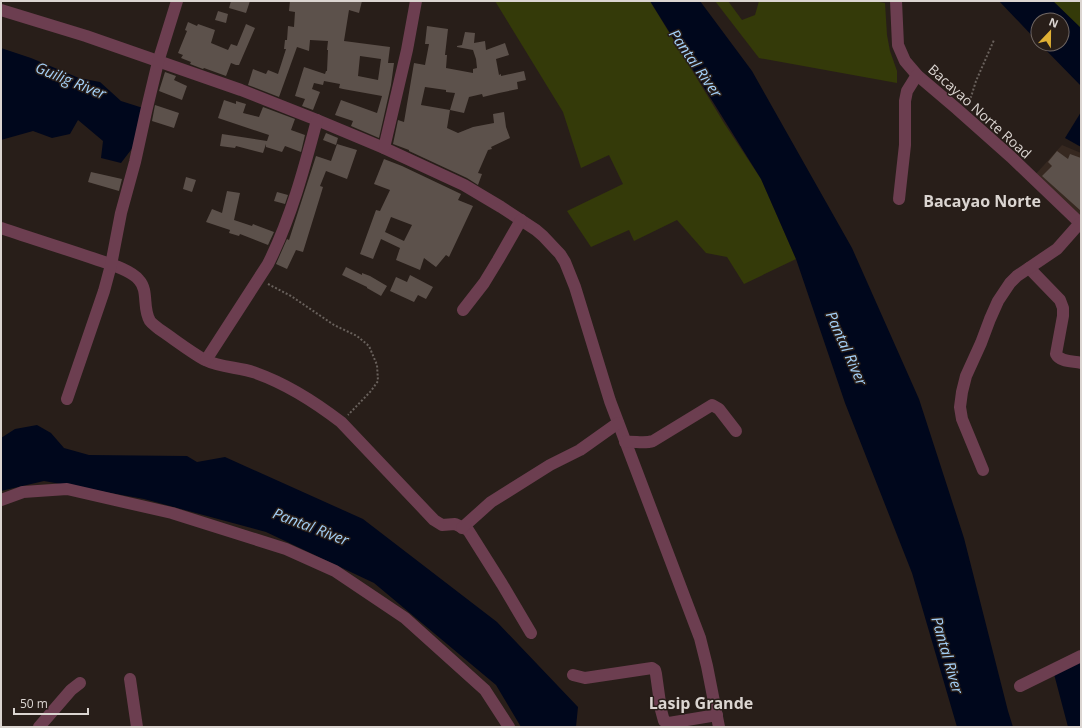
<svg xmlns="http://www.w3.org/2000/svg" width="1082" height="728" font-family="'Open Sans',sans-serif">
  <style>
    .built { fill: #362820 }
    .green { fill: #343a09 }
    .water { fill: #00071c }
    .building { fill: #5c514b; fill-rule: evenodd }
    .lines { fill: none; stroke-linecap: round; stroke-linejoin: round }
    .path { stroke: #69615c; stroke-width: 2; stroke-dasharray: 2 2; stroke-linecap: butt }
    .minor { stroke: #6c3e50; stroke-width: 12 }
    .labels { text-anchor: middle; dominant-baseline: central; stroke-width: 3; stroke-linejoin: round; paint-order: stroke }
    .street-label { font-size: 14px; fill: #dbd5d1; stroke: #281e19 }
    .water-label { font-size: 15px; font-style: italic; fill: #a4d0f8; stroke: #281e19 }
    .quarter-label { font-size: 16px; font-weight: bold; fill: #dbd5d1; stroke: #281e19 }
  </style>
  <rect width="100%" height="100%" fill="#281e19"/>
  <path class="built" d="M1062,145L1081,153V218L1035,175Z"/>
  <g class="green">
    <path d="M495,1H650L724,123L761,179L796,259L744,284L727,257L706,253L677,220L634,241L629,230L591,247L567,211L623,184L609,155L581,168L563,112Z"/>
    <path d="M715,1H728L742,20L755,15L759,1H873L885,3L887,35L890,51L897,71V83L759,58Z"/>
    <path d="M1053,1H1081V29Z"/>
  </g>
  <g class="water">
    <path d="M650,1H700L752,71L852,248L919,399L964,538L1008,711L1013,727H957L912,573L845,403L796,259L761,179Z"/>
    <path d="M999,1H1053L1081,28V86L1040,44H1062V20H1038V42Z"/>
    <path d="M1,48L31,58L79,78L100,82L121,101L143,108L134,146L121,163L101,158L103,141L78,120L70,134L52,138L33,131L1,140Z"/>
    <path d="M1081,112V147L1065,138Z"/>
    <path d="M37,425L51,433L64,448L89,455L187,456L197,462L225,457L363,519L497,622L578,707L576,727H521L496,685L374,583L266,532L144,499L44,481L1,491V438L15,429Z"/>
    <path d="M1081,660V723L1080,724L1081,727H1068L1054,674Z"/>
  </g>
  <g class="building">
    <path d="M231,1H250L246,13L229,8Z"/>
    <path d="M290,1H362L359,13L349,10L344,41L390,47L388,63H394L391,85L379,138L351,126L353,121L335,115L341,100L377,113L382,96L343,89L339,88L340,84L324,81L323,85L314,83L312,89L320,92L313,110L302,106L305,99L295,96L304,67L325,74L326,71H327L328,50H327L328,41L310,40L309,51L297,47L279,97L248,85L253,69L266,74L268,70L278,74L286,49H284L285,40H287L288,26L294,27L295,12L289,11ZM360,56L381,59L378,80L358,76Z"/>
    <path d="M218,11L228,14L226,23L215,20Z"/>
    <path d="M188,22L197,26L198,24L215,30L211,43L228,50L231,44L237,46L246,24L255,28L239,65H236L231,63L226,76L204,68L203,69L190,64L191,62L181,58L183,55L178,53L187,31L185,30Z"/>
    <path d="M427,26L448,29L445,55H447L446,68L473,73V69L477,68L476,59L473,50L457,47V46L462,45L465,32L475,33L474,43L485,41L486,50L505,43L509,55L496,59L499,75L501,74V76L524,71L526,80L517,82L518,89L499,93L483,97L482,94L469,97L464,113L450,110L455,93L446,92V90L425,87L421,105L450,110L447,128L458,133L473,127L494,123L493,114L504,112L506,127L510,138L491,147L492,149L488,150L478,173L482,174L478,185L467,178L409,151V150L393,144L398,120L404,122L414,63L425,65L429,44H425Z"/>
    <path d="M165,72L176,76L174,80L187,86L182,100L159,91Z"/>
    <path d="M224,100L236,104V101L246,104L243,113L259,117L263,107L295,119L291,130L305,135L301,152L285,146L282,152L266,147V144L263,153L236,146L235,148L220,146L222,134L267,141L269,135L218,118Z"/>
    <path d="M155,105L179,113L174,128L152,121Z"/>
    <path d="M326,133L338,138L336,145L323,140Z"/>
    <path d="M337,144L357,150L347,179L326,171L320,186L323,187L320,197L303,252L296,250L287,269L276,264L287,239L289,240L316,156L331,161Z"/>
    <path d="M1057,151L1068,159L1070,154L1081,158V211L1042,176L1052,166L1048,162Z"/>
    <path d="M384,159L402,166L461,194L458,200L473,206L449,257L446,255L436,267L424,258L420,270L396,260L400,248L381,239L373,259L360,254L376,210L380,211L390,190L374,184ZM391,217L412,225L404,241L385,232Z"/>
    <path d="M91,172L122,179L119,191L88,182Z"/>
    <path d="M186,177L196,180L192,192L183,189Z"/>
    <path d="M227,191L240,193L234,220L252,226L253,224L274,232L268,245L240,234L239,236L229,233L230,230L206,222L212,209L222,213Z"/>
    <path d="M277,192L288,195L285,204L274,201Z"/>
    <path d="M346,267L362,275V273L370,276L387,286L381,296L367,288V287L342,275Z"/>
    <path d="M410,275L433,287L426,299L418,295L414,302L390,291L396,277L407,282Z"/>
  </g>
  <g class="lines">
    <g class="path">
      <path d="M964,103L971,97L976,81L994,40"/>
      <path d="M268,284L291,296L334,325L357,336L369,346L377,365L378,381L371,391L348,415"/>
    </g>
    <g class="minor">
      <path d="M896,1L898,45L905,61L917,75L957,109L1011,157L1081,224"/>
      <path d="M1,10L86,36L241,90L317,120L384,148L464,185L501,207L536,230L543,236L560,254L565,262L575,287L610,401L700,638L707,666L719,727"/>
      <path d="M384,148L407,50L416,1"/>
      <path d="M899,199L905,145V101L907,91L917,75"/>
      <path d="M1,228C33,239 66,249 98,260C110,264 131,270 139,280C149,291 142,308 150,321C152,324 156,326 159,329C174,339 189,351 205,360C221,368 240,367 256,373C287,384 315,402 341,422L434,520L442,525L455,524L468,530L502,584L531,633"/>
      <path d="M1029,268L1060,300L1063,308V316L1056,354C1060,362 1073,361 1081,363"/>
      <path d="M463,310L484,283L498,260L521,220"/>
      <path d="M206,360L268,264C291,218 304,169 317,120"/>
      <path d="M67,399L104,291L111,265L121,213L135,162L146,112L158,62L177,1"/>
      <path d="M625,442C635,441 644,444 653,441L712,405L719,409L736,431"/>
      <path d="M983,470L962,419L960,407L962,392L966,376L981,343L990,319L998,301L1010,283L1017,276L1057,249L1080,223"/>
      <path d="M1,500L23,492L67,489L172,513L286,549L335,571L405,618L485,690L509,727"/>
      <path d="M462,528L491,502L550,465L580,450L618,423"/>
      <path d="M573,675L585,678L652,668L655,670L656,674L661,710L664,721L669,723L717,715"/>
      <path d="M130,679L137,727"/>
      <path d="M1020,686L1081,656"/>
      <path d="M39,727L71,690L80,683"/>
    </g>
  </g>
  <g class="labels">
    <g class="street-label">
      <text transform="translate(980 111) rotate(42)">Bacayao Norte Road</text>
    </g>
    <g class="water-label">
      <text transform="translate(696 63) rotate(55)">Pantal River</text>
      <text transform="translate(71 80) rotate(22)">Guilig River</text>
      <text transform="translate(847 348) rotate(66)">Pantal River</text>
      <text transform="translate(311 526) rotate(21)">Pantal River</text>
      <text transform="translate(948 655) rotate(74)">Pantal River</text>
    </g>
    <g class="quarter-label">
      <text x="982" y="201">Bacayao Norte</text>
      <text x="701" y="703">Lasip Grande</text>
    </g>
  </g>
  <rect width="1082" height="728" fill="none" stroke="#dbd5d1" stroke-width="4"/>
  <g transform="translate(1050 32) rotate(22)"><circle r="19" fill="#281e19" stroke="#706763"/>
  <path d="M0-3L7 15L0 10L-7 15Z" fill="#e0b034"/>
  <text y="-6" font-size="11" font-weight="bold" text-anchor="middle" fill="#dbd5d1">N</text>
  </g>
  <path d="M14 708v6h74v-6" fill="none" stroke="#dbd5d1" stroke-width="2"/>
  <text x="20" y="708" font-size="12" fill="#dbd5d1" stroke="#281e19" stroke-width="3" paint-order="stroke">50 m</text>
</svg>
